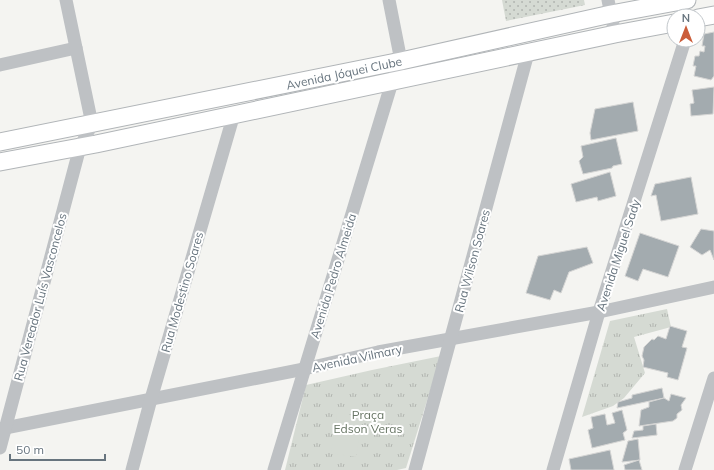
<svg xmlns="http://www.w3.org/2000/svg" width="714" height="470" font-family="Mulish,sans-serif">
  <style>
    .grass { fill: url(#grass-dots) }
    .park { fill: url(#park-tufts) }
    .garden { fill: #d5dad3 }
    .building { fill: #a3abaf; stroke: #d5d5d4 }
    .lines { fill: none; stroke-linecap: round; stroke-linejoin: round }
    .major-casing { stroke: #b1b5b8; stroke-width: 19 }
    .minor { stroke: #bec1c4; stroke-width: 13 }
    .major { stroke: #fff; stroke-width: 17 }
    .labels { text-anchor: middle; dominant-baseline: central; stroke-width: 4; stroke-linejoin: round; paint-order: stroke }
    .street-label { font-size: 12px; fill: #67747e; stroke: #fff }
    .park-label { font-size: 12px; fill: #687665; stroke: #fff }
  </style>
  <defs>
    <pattern id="grass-dots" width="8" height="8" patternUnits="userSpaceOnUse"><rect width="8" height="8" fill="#d5dad3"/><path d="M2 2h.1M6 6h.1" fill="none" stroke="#b1b5b0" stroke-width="1.8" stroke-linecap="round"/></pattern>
    <pattern id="park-tufts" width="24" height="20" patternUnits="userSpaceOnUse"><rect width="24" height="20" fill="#d5dad3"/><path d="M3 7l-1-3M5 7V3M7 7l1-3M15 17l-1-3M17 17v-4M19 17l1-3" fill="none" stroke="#b1b5b0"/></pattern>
  </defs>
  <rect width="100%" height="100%" fill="#f4f4f1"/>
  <path class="grass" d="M502,0H584L585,5L506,21Z"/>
  <g class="park">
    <path d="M667,309L671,327L634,337L645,373L624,398L613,406L582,417L610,321Z"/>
    <path d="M441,356L406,468L397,470H285L306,385L372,370Z"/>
  </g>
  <path class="garden" d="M337,413L363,417L356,457L331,453Z"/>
  <g class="building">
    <path d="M714,32V76L711,80L694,76L696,66H693L695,56H699L700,51L704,52L705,46H702L704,34Z"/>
    <path d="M714,87L713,114L691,116L690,104L694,103L692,90Z"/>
    <path d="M633,102L638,131L591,140L590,133L595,109Z"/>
    <path d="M616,138L622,164L613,166L612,168L583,174L579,161L583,157L581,146Z"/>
    <path d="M610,172L616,196L598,201L597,197L576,202L571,184Z"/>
    <path d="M691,177L698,214L661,221L656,195L651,196L655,184Z"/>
    <path d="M701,229L714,231V260L710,250L702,255L690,247Z"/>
    <path d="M640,233L679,246L668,277L643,269L638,281L625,276Z"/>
    <path d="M587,247L593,263L569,272L561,293L554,290L550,300L526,293L538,256Z"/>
    <path d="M670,326L687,331L682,347L687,348L678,380L667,377L668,373L643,367L644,360L642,356L644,347L652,339L654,340L658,336L666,339Z"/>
    <path d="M662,388L664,398L617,408L618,402L632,398V395Z"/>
    <path d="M671,394L686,398L681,405L682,410L677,414V418L673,421L639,426L641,410L649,407V402L664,398L669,401Z"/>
    <path d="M622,410L627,430L623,433L625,440L592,448L588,430L593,428L591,417L605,414L607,425L615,423L612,413Z"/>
    <path d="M656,424L657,435L632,438L634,431L643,430V426Z"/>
    <path d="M638,439L640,460L622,462L628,441Z"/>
    <path d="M610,450L614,470H571L569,459Z"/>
    <path d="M639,460L642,470H625L624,465Z"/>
  </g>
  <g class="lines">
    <g class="major-casing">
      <g id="major">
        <path d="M698,18L714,15"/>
        <path d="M0,142L401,61L611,14L687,0"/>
        <path d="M0,162L96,144L615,34L674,23"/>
      </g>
    </g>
    <g class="minor">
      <path d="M608,0L615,34"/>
      <path d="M0,65L76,48"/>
      <path d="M0,429L304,369L378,352L599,312L714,287"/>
      <path d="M0,448L80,147L92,124L66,0"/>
      <path d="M132,470L151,399L234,114"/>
      <path d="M274,470L392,82L401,61L389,0"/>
      <path d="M415,470L528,53"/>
      <path d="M553,470L599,312L685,40"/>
      <path d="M685,470L714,378"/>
    </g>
    <use href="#major" class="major"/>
  </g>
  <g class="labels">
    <g class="street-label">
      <text transform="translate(344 73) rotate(-12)">Avenida Jóquei Clube</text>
      <text transform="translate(618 255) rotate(-72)">Avenida Miguel Sady</text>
      <text transform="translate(472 261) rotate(-75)">Rua Wilson Soares</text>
      <text transform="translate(333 276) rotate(-73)">Avenida Pedro Almeida</text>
      <text transform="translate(182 292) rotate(-74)">Rua Modestino Soares</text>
      <text transform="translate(40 297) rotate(-75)">Rua Vereador Luís Vasconcelos</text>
      <text transform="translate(357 358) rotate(-12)">Avenida Vilmary</text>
    </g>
    <g class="park-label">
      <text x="368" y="414">Praça<tspan x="368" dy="14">Edson Veras</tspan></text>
    </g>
  </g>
  <g transform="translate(686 28)"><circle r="19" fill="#ffffff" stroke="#c2c7cb"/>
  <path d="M0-3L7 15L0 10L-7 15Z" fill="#cb5d3a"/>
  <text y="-6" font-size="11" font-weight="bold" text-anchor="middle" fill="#67747e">N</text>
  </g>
  <path d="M10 454v6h95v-6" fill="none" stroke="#67747e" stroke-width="2"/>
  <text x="16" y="454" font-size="12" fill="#67747e" stroke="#ffffff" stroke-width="3" paint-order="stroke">50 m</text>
</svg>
